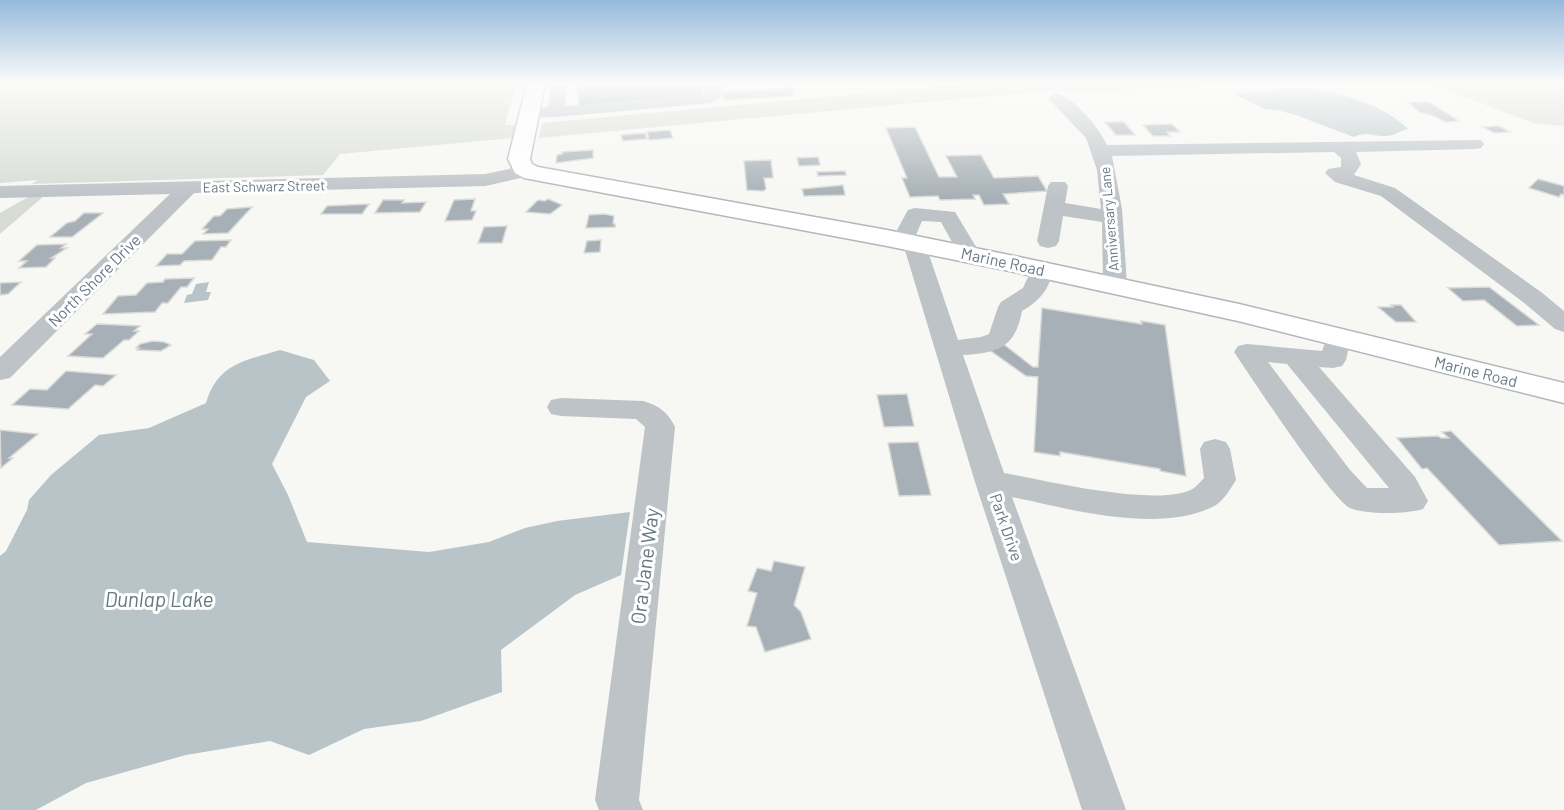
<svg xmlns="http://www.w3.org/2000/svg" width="1564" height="810" font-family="Barlow,sans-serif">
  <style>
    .green { fill: #d7dcd4 }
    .water { fill: #b8c4c8 }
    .building { fill: #a7b0b6; stroke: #d9d9d7; stroke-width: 1.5 }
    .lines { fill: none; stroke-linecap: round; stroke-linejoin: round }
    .major-casing { stroke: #b2b7bb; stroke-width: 3 }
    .minor { fill: #bec3c7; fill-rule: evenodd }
    .major { fill: #fff; fill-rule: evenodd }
    .labels { text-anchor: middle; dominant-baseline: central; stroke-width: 6; stroke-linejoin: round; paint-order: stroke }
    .far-street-label { font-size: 14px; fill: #677985; stroke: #fff }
    .street-label { font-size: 16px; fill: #677985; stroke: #fff }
    .near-street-label { font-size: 20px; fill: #677985; stroke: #fff }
    .near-water-label { font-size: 21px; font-style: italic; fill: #637a80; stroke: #fff }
  </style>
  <rect width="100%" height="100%" fill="#f7f7f4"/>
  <g class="green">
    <path d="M0,84H516L505,125H515L513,138L340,154L323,175L32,184L38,180L0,183Z"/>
    <path d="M967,84H1225L1120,91H1044L539,138L542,123Z"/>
    <path d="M1430,84H1564V126L1533,123Z"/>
    <path d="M30,196H44L0,234V213Z"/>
  </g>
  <g class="water">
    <path d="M1294,88C1328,87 1384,104 1408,129C1399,131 1395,136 1384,136C1372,136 1365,131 1354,137L1296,115L1277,110L1265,109L1234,94Z"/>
    <path d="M209,282L206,292H211L208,300L184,303L187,295L192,294L196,284Z"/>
    <path d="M280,350L314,360L330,381L306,397L272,464L288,495L307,542L429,552L489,542L525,528L557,521L630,512L621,575L575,595L501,650L502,692L421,721L364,729L309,755L270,741L186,755L86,783L36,810H0V556L6,551L27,510L29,500L51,475L99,435L149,428L206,403C218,363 245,361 280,350Z"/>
  </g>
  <g class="building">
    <path d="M629,84H699L704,96L580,109L577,88Z"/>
    <path d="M791,88L794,96L724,100L721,92Z"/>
    <path d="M1408,102H1429L1459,121L1445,122L1434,116L1419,112Z"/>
    <path d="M1105,122H1124L1135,135H1116Z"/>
    <path d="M1172,124L1180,132H1167L1170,136H1153L1143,125Z"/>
    <path d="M1499,126L1510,132L1494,133L1483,127Z"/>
    <path d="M915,127L939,177H957L946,156L981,155L994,178L1038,176L1047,191L1003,194L1009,204L984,205L979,195H973L975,199L940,200L938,196L910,197L902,178H907L886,128Z"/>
    <path d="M670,130L673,138L649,140L647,132Z"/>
    <path d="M645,133L647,139L623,141L621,135Z"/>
    <path d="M593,150V158L556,163L557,155L562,154V152Z"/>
    <path d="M818,157L820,165L799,166L797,158Z"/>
    <path d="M771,160L773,178H764L766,189L763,191L747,190L744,161Z"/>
    <path d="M845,171L846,175L818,176L817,172Z"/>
    <path d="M1538,179L1564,186V195L1561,194L1559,197L1529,188Z"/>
    <path d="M843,185L845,195L804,196L802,189Z"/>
    <path d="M475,199L471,211H476L472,220L445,221L454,200Z"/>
    <path d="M548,199L562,205L550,214L526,212L538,200L545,201Z"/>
    <path d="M383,200H404L402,203L426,202L420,212L375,213Z"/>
    <path d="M369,204L362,214H321L327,206Z"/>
    <path d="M252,207L228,233L203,234L208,229H202L214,216H220L227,209Z"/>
    <path d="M84,213H103L72,237H50L67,223L75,221Z"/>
    <path d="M605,214L614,216L613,224H615V227L586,228L589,215Z"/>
    <path d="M507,226L502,243H478L484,227Z"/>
    <path d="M231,240L226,247H221L212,260L184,261L180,265L156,266L167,254H182L195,241Z"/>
    <path d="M601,240L600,252L584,253L587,241Z"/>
    <path d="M66,244L61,248H67L51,258H55L46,267L19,268L27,261H19L37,245Z"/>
    <path d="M194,278L187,287H181L168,303H162L155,312L103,314L118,296L136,295L147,283L163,282L165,279Z"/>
    <path d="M21,282L8,294L0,295V283Z"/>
    <path d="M1489,287L1539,325L1517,326L1484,300L1463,301L1448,288Z"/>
    <path d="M1391,305H1401L1416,322H1396L1378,307H1393Z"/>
    <path d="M1042,308L1142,324L1141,321L1165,325L1186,476L1160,471V469L1060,452V456L1034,452L1038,377L1026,376L988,349L1002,343L1033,367H1038Z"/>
    <path d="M97,324L140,326L134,331H139L129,340H124L103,358L68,356L92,334H85Z"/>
    <path d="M153,341L164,342L171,345L161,351L137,350L139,348H136L140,344Z"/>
    <path d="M66,371L116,375L103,386L95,385L68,409L12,405L30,389L47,390Z"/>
    <path d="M907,394L914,426L884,427L877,395Z"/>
    <path d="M0,430L38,434L9,458H13L1,468Z"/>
    <path d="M1451,431L1562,541L1499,545L1427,468L1422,469L1397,438L1438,436L1441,438H1449L1442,432Z"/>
    <path d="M918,442L931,495L899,496L888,443Z"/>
    <path d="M774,561L805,567L794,605L801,612L811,639L765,652L756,627L747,626L757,593L748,591L757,568L771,571Z"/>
  </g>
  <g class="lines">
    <g class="major-casing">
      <path id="major" d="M527,84H545L530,159L532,164L538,167L887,230L1019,257L1239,304L1564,383V403L1238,321L1019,273L887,246L524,178L515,173L508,159Z"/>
    </g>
    <g class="minor">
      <path d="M551,84H567L565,106L704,94L706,84H722L720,98L712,103L556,117L523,118L520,114L523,110L548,107Z"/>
      <path d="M1056,93C1074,97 1100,129 1107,145L1481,140L1484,144L1481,148L1475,149L1356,152L1361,164L1354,175L1395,188L1541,292L1564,311V332L1555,329L1523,302L1381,196L1335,182L1325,173L1328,169L1341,167V158L1334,152L1112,156L1122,209L1127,285L1123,290L1115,292L1107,290L1103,285L1102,222L1063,216L1059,241L1056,246L1048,248L1040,246L1037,241L1048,186L1051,182H1065L1068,186L1065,203L1101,209L1097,170L1086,138L1048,98Z"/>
      <path d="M527,165L534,167L537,171L534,175L485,186L194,193L10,378L0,380V357L170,194L0,198V186L485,174Z"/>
      <path d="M915,208L955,212L981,255L978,260L970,262L962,260L941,222L922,221L915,237L922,238L925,243L958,340L981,337L989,334L998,307L1001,302L1023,288L1034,264L1042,262L1050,264L1054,269C1049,289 1040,301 1022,311C1015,348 998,353 963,355L1004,473C1043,480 1162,509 1194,488C1198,485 1201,481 1204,478L1200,449L1204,442L1215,439L1226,442L1230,449L1236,480C1231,488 1224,500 1216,505C1162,535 1069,509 1012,497L1126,810H1082L975,482L904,247L894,246L891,241L908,210Z"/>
      <path d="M1338,329L1347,332L1351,337L1346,360L1342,366L1333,368L1319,367L1415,477L1428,501L1423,509C1407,514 1366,515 1350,508C1331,499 1251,377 1234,352L1238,346L1247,344L1322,351L1329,332ZM1268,362L1287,364L1389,488H1367L1350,470Z"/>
      <path d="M561,398L643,401C658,405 668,412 675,427L639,800L643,810H599L595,800L645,427L636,419L561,416L551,414L547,407L551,400Z"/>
    </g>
    <use href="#major" class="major"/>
  </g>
  <linearGradient id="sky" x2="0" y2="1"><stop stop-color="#95badb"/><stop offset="0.42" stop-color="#fbfbfa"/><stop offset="1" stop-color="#fbfbfa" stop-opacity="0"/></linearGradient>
  <rect width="1564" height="198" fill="url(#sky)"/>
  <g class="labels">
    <g class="far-street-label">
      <text transform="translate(264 186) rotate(-1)">East Schwarz Street</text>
      <text transform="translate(1109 219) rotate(-95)">Anniversary Lane</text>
    </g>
    <g class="street-label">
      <text transform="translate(1003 261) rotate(12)">Marine Road</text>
      <text transform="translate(94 280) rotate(-45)">North Shore Drive</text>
      <text transform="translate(1476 371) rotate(14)">Marine Road</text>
      <text transform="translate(1007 527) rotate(71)">Park Drive</text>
    </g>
    <g class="near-street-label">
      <text transform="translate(644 566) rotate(-83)">Ora Jane Way</text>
    </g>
    <g class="near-water-label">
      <text x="159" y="598">Dunlap Lake</text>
    </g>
  </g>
</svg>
